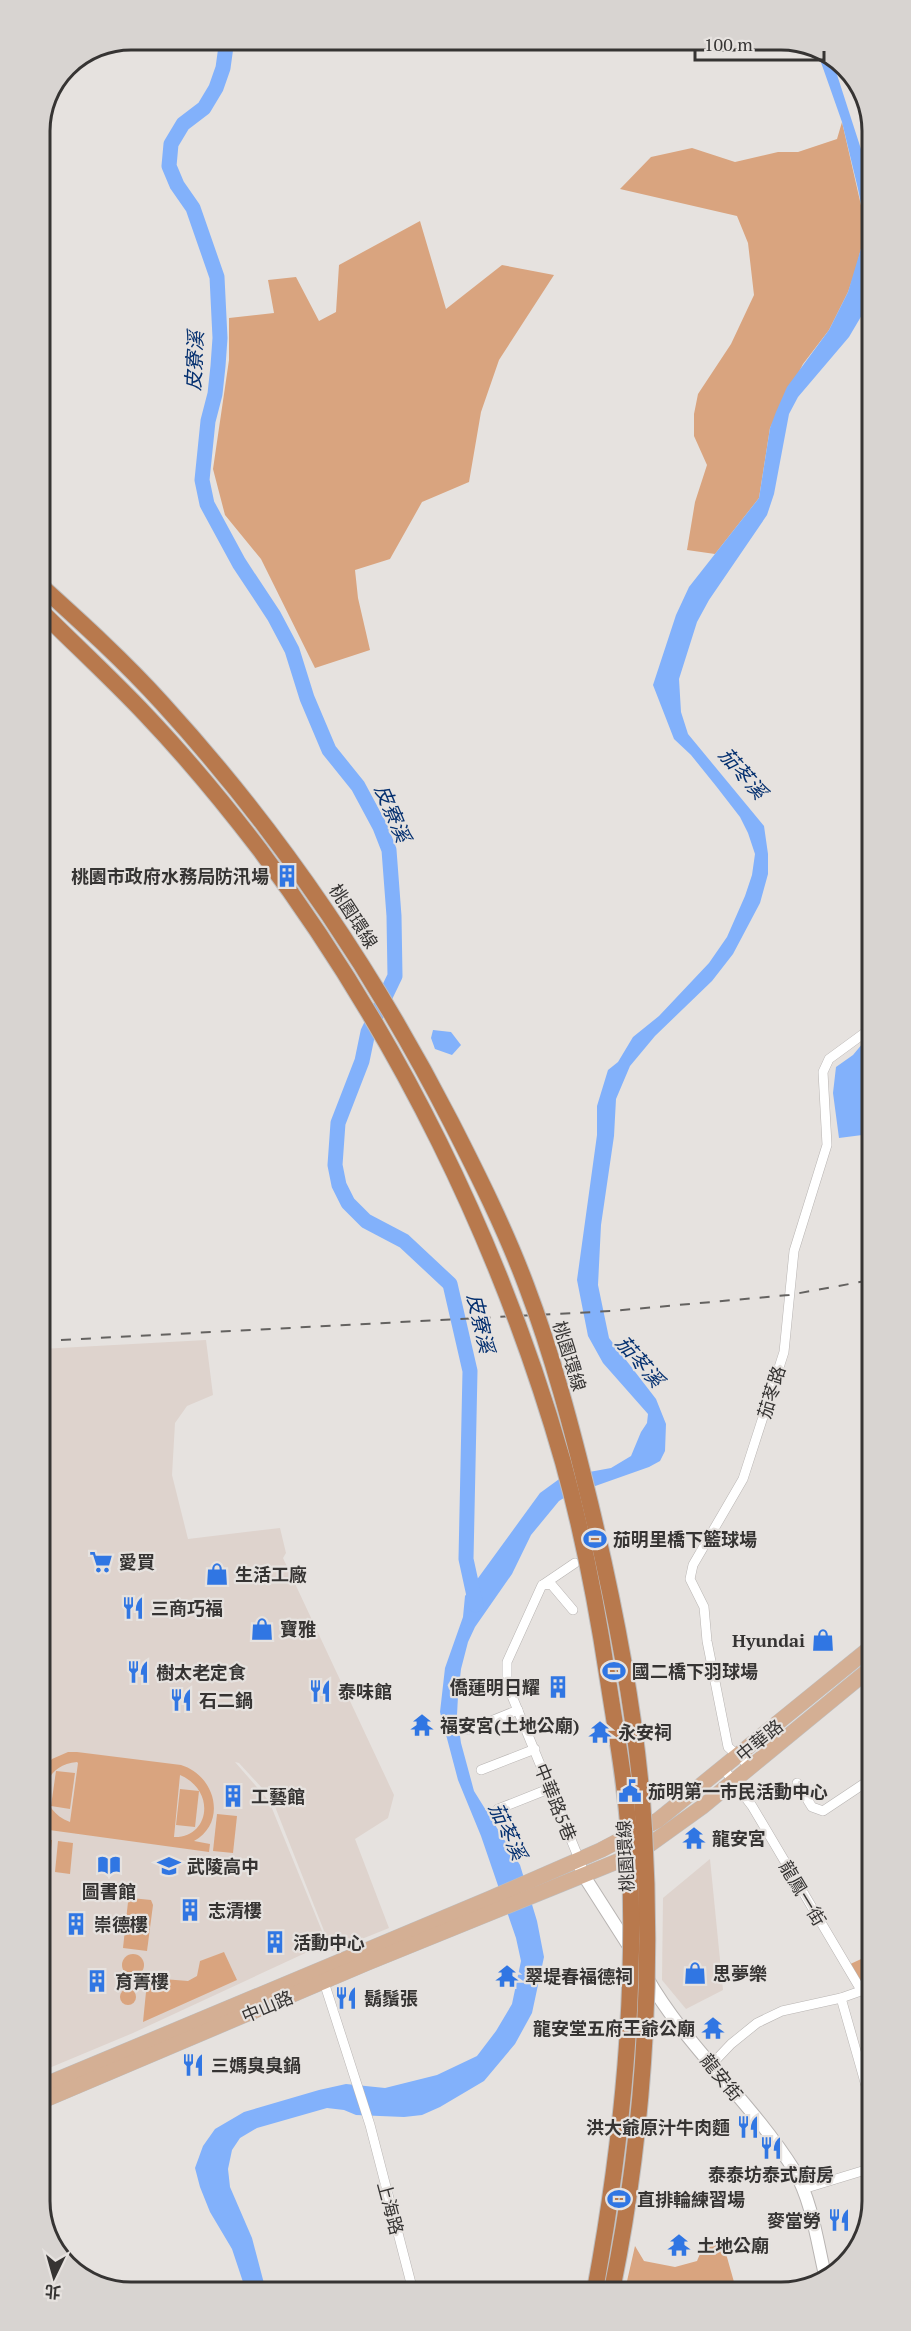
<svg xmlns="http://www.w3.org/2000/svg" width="911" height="2331" font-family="'PT Serif','Noto Sans TC',serif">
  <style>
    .built { fill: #ded3cd }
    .green { fill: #d9a47f; fill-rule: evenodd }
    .water { fill: #82b1fb }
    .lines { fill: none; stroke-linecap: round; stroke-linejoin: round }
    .river { stroke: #82b1fb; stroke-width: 15 }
    .minor-casing { stroke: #b8b4b2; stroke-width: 10 }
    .tertiary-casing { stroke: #b8b4b2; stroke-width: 14 }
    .primary-casing { stroke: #bfbebe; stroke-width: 16 }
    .minor { stroke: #fff; stroke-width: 9 }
    .tertiary { stroke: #fff; stroke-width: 12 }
    .primary { stroke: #d4af94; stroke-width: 15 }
    .rail { stroke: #646260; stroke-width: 2; stroke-dasharray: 10 10; stroke-linecap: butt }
    .motorway-bridge-casing { stroke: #bfbebe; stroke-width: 18; stroke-linecap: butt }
    .motorway-bridge { stroke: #b8794d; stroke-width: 16 }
    .labels { text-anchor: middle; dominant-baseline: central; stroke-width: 4.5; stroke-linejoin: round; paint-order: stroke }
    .poi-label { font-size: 18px; font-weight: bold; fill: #363433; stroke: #e6e2df; text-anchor: start }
    .street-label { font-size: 18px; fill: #363433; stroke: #e6e2df }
    .water-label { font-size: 20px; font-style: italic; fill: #063170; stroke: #e6e2df }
    .rim { fill: none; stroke: #363433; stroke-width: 3 }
  </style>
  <rect width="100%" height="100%" fill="#e6e2df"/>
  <g class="built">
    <path d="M206,1340L213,1395L187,1406L175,1423L172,1475L188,1539L280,1528L286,1553L283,1558L394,1795L388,1818L355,1839L389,1928L332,1951L272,1799L239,1763L235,1762L269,1801L322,1931L314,1949L133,2033L42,2071L41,1349Z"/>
    <path d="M710,1859L723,1990L686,2009L662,1980L663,1898Z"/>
  </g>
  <g class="green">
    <path d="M842,122L865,223L862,245L855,272L848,292L829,330L803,364L770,428L759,498L715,554L687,550L695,502L707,465L694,436V414L698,394L731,344L754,295L748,243L737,216L620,189L651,157L692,148L735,162L778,152H798L837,139Z"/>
    <path d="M420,221L446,309L502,265L554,275L499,360L481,412L469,482L422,502L390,559L355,570L358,598L370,650L315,668L261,559L225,515L213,469L229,360V318L274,313L268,280L296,277L319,321L336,312L339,265Z"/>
    <path d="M68,1752H77L181,1765C215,1775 228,1822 194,1841L210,1844L209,1852L42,1829V1818H46L42,1812V1771L52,1759ZM77,1762L78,1763L70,1822C35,1809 39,1765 77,1762ZM180,1775C217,1791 209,1838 174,1837Z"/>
    <path d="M56,1771L75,1773L70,1809L51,1806Z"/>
    <path d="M180,1789L199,1791L195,1827L176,1825Z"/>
    <path d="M217,1814L237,1816L233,1853L213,1851Z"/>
    <path d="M42,1839L52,1840L49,1872L42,1871Z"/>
    <path d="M58,1841L73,1843L70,1874L55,1872Z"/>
    <path d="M131,1898L151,1900L153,1905L147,1951L123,1948L128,1902Z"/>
    <path d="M224,1952L237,1980L143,2022L147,1982L151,1978L188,1981L197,1976L200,1961Z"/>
    <path d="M872,1954V1987L861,1990L846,1966Z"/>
    <circle cx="133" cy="1965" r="11"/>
    <circle cx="128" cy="1997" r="8"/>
    <path d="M723,2243L736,2289L625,2290L635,2246L644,2261L675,2267L697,2261L702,2249Z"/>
  </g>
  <g class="water">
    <path d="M817,51L831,56L869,174V303L849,337L798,397L789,414L774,494L767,515L709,600L697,622L679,679L681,712L688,734L764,826L768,854V874L760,903L733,954L712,981L655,1036L630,1066L616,1099L614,1136L601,1225L598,1285L609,1338L656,1399L666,1424L665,1451L660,1461L649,1467L567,1496L559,1501L531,1535L512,1574L475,1627L468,1642L461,1669L458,1696L457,1715L461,1743L474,1791L520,1865L537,1921L544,1957L532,2013L515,2044L484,2081L440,2107L422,2115L404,2117L356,2115L344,2110L327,2108L257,2128L240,2138L232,2150L228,2169L230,2187L252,2238L266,2291H246L232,2249L210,2212L200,2187L195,2168L203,2146L215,2129L244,2112L319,2090L346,2084L385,2088L437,2075L477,2056L496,2031L512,2004L521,1961L516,1938L481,1836L458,1780L440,1712L445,1668L463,1617L465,1596L540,1493L562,1477L611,1468L631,1456L641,1432L647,1423L648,1414L603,1363L588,1336L577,1280L597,1135V1106L608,1070L618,1062L633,1037L659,1016L709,963L727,937L745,896L752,875L755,854L748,833L740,817L716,786L691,755L674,739L653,685L676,615L689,587L759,498L770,428L776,412L787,387L829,330L848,292L862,245L865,223L858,189L842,122Z"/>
    <path d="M433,1030L451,1032L461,1045L452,1055L435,1049L431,1038Z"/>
    <path d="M863,1043L865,1062L870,1069V1134L839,1138L833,1093L836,1067L853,1055Z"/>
  </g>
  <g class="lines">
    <path class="river" d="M227,39L223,68L216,88L204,108L183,124L171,144L169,166L177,185L193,208L217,277L220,338L218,366L215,394L208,421L202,480L207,504L239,563L274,616L292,650L307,698L329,750L358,786L380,827L389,850L394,916L395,976L368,1032L362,1061L338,1123L335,1165L339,1185L348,1203L366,1221L404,1241L450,1284L470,1371L466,1559L476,1605"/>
    <g class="minor-casing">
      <g id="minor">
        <path d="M544,1584L575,1563"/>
        <path d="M573,1610L551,1584L542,1585L507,1662V1684L579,1859"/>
        <path d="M469,1730L518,1710"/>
        <path d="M751,1767L728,1747L707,1641L704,1607L690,1579L693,1565L743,1479L784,1352L794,1251L827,1145L823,1072L829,1059L870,1029"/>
        <path d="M723,1768L752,1806L861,1990"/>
        <path d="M481,1770L535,1749"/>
        <path d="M797,1783L812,1807L823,1811L865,1783"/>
        <path d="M498,1809L551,1788"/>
        <path d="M323,1979L370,2125L413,2291"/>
        <path d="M841,1998L872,2107"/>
        <path d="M712,2064L731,2044L757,2023L782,2011L841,1998L872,1987"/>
        <path d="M803,2189L872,2168"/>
      </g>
    </g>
    <g class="tertiary-casing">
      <g id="tertiary">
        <path d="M577,1859L584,1876L630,1948"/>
        <path d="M646,1976C686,2047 751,2101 794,2170C812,2201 817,2241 825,2275"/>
      </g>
    </g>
    <g class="primary-casing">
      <g id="primary">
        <path d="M42,2086L489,1899L601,1850L658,1820L871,1647"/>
        <path d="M42,2101L367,1963L638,1853L702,1807L871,1668"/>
      </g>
    </g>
    <use href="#minor" class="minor"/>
    <use href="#tertiary" class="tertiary"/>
    <use href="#primary" class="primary"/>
    <path class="rail" d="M41,1341L612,1311L789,1295L871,1280"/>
    <g class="motorway-bridge-casing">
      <g id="motorway-bridge">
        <path d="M40,585C82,623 124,661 162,703C277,829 373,970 451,1122C478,1175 505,1229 526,1285C553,1356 572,1429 590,1503C615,1607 638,1722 644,1829C653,1982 643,2139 612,2290"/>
        <path d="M40,610C75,645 112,679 146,715C186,757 224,803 260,850C397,1033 500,1242 563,1462C583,1534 597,1607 608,1680C616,1732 626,1785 629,1837C637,1993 623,2137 595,2290"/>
      </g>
    </g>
    <use href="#motorway-bridge" class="motorway-bridge"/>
  </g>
  <defs>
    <g id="building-bare" transform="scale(1.8)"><path d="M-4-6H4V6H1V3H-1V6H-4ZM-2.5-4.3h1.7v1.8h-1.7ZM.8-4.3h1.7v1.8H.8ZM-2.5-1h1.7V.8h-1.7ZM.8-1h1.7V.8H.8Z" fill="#3076e3" stroke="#e6e2df" stroke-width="2.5" paint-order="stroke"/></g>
    <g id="stadium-bare" transform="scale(1.8)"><path d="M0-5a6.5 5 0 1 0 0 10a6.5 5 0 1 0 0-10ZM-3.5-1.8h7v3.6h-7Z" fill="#3076e3" stroke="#e6e2df" stroke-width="2.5" paint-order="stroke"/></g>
    <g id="supermarket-bare" transform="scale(1.8)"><path d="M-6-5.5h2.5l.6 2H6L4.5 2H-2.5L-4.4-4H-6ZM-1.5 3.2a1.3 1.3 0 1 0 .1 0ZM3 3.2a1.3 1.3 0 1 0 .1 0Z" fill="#3076e3" stroke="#e6e2df" stroke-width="2.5" paint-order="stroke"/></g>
    <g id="shop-bare" transform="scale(1.8)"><path d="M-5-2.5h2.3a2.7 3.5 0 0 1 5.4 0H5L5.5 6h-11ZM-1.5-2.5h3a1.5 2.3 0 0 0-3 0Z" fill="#3076e3" stroke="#e6e2df" stroke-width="2.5" paint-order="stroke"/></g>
    <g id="restaurant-bare" transform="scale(1.8)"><path d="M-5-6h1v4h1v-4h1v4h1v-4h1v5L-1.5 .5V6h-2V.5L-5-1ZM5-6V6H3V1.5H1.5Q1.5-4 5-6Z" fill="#3076e3" stroke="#e6e2df" stroke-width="2.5" paint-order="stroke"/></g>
    <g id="temple-bare" transform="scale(1.8)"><path d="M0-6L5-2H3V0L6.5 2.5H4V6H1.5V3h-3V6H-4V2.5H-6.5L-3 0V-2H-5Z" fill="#3076e3" stroke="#e6e2df" stroke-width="2.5" paint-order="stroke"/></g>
    <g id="civic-bare" transform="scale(1.8)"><path d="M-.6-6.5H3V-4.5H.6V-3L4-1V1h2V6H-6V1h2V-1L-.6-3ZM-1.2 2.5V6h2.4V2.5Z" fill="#3076e3" stroke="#e6e2df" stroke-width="2.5" paint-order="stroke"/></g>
    <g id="library-bare" transform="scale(1.8)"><path d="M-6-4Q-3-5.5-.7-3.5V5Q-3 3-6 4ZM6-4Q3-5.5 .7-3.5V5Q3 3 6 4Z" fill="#3076e3" stroke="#e6e2df" stroke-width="2.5" paint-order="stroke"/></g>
    <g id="school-bare" transform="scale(1.8)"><path d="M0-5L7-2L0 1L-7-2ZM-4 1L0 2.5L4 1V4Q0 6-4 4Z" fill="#3076e3" stroke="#e6e2df" stroke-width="2.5" paint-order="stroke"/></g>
  </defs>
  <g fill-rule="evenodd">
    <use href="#building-bare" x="287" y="876"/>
    <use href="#stadium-bare" x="595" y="1539"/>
    <use href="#supermarket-bare" x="101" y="1562"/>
    <use href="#shop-bare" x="217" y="1574"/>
    <use href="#restaurant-bare" x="133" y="1608"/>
    <use href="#shop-bare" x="262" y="1629"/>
    <use href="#shop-bare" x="823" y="1640"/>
    <use href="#stadium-bare" x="614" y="1671"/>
    <use href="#restaurant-bare" x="138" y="1672"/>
    <use href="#building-bare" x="558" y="1687"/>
    <use href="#restaurant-bare" x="320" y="1691"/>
    <use href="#restaurant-bare" x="181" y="1700"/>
    <use href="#temple-bare" x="422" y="1725"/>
    <use href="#temple-bare" x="600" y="1732"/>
    <use href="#civic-bare" x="630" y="1791"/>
    <use href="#building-bare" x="233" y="1796"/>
    <use href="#temple-bare" x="694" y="1838"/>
    <use href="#library-bare" x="109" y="1865"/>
    <use href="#school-bare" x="169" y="1866"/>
    <use href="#building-bare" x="190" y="1910"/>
    <use href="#building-bare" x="76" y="1924"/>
    <use href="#building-bare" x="275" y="1942"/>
    <use href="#shop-bare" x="695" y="1973"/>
    <use href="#temple-bare" x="507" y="1976"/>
    <use href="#building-bare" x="97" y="1981"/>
    <use href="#restaurant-bare" x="346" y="1998"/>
    <use href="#temple-bare" x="713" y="2028"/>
    <use href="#restaurant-bare" x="193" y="2065"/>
    <use href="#restaurant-bare" x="748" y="2127"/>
    <use href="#restaurant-bare" x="771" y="2148"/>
    <use href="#stadium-bare" x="619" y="2199"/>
    <use href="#restaurant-bare" x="839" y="2220"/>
    <use href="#temple-bare" x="679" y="2245"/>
  </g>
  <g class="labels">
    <g class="poi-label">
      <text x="269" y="876" text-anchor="end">桃園市政府水務局防汛場</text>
      <text x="613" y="1539">茄明里橋下籃球場</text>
      <text x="119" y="1562">愛買</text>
      <text x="235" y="1574">生活工廠</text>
      <text x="151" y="1608">三商巧福</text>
      <text x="280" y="1629">寶雅</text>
      <text x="805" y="1640" text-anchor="end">Hyundai</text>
      <text x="632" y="1671">國二橋下羽球場</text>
      <text x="156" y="1672">樹太老定食</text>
      <text x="540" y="1687" text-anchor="end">僑蓮明日耀</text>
      <text x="338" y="1691">泰味館</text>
      <text x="199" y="1700">石二鍋</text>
      <text x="440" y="1725">福安宮(土地公廟)</text>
      <text x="618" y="1732">永安祠</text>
      <text x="648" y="1791">茄明第一市民活動中心</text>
      <text x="251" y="1796">工藝館</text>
      <text x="712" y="1838">龍安宮</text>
      <text x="187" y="1866">武陵高中</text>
      <text x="109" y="1891" text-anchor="middle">圖書館</text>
      <text x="208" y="1910">志清樓</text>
      <text x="94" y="1924">崇德樓</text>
      <text x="293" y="1942">活動中心</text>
      <text x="713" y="1973">思夢樂</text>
      <text x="525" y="1976">翠堤春福德祠</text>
      <text x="115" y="1981">育菁樓</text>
      <text x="364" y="1998">鬍鬚張</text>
      <text x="695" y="2028" text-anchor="end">龍安堂五府王爺公廟</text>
      <text x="211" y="2065">三媽臭臭鍋</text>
      <text x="730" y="2127" text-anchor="end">洪大爺原汁牛肉麵</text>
      <text x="771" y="2174" text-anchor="middle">泰泰坊泰式廚房</text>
      <text x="637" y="2199">直排輪練習場</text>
      <text x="821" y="2220" text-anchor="end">麥當勞</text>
      <text x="697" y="2245">土地公廟</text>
    </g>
    <g class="street-label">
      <text transform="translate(354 916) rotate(57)">桃園環線</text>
      <text transform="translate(570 1356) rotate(73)">桃園環線</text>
      <text transform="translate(771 1392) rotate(-73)">茄苳路</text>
      <text transform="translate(759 1740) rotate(-39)">中華路</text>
      <text transform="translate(556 1802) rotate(68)">中華路5巷</text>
      <text transform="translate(625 1856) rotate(-93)">桃園環線</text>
      <text transform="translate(803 1893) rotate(59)">龍鳳一街</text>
      <text transform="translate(267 2006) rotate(-23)">中山路</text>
      <text transform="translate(722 2077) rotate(51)">龍安街</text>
      <text transform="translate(391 2208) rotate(75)">上海路</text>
    </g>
    <g class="water-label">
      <text transform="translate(194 361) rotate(-87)">皮寮溪</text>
      <text transform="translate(743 773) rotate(49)">茄苳溪</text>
      <text transform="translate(393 813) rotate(67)">皮寮溪</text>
      <text transform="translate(481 1323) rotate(77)">皮寮溪</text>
      <text transform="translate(640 1361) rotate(49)">茄苳溪</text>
      <text transform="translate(508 1831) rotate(65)">茄苳溪</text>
    </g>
  </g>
  <path d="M0 0H911V2331H0ZM131 50H781A81 81 0 0 1 862 131V2201A81 81 0 0 1 781 2282H131A81 81 0 0 1 50 2201V131A81 81 0 0 1 131 50Z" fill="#d8d4d1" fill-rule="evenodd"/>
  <path class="rim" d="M131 50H781A81 81 0 0 1 862 131V2201A81 81 0 0 1 781 2282H131A81 81 0 0 1 50 2201V131A81 81 0 0 1 131 50Z"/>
  <g transform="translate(54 2277) rotate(185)" stroke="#e6e2df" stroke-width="4.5" paint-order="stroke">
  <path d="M0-4.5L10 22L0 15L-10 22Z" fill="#363433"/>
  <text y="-9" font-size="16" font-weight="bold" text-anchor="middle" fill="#363433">北</text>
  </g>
  <path d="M695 51v9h129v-9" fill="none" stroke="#363433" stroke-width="3"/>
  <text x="704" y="51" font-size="18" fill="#363433" stroke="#e6e2df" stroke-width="4.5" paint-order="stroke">100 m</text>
</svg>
